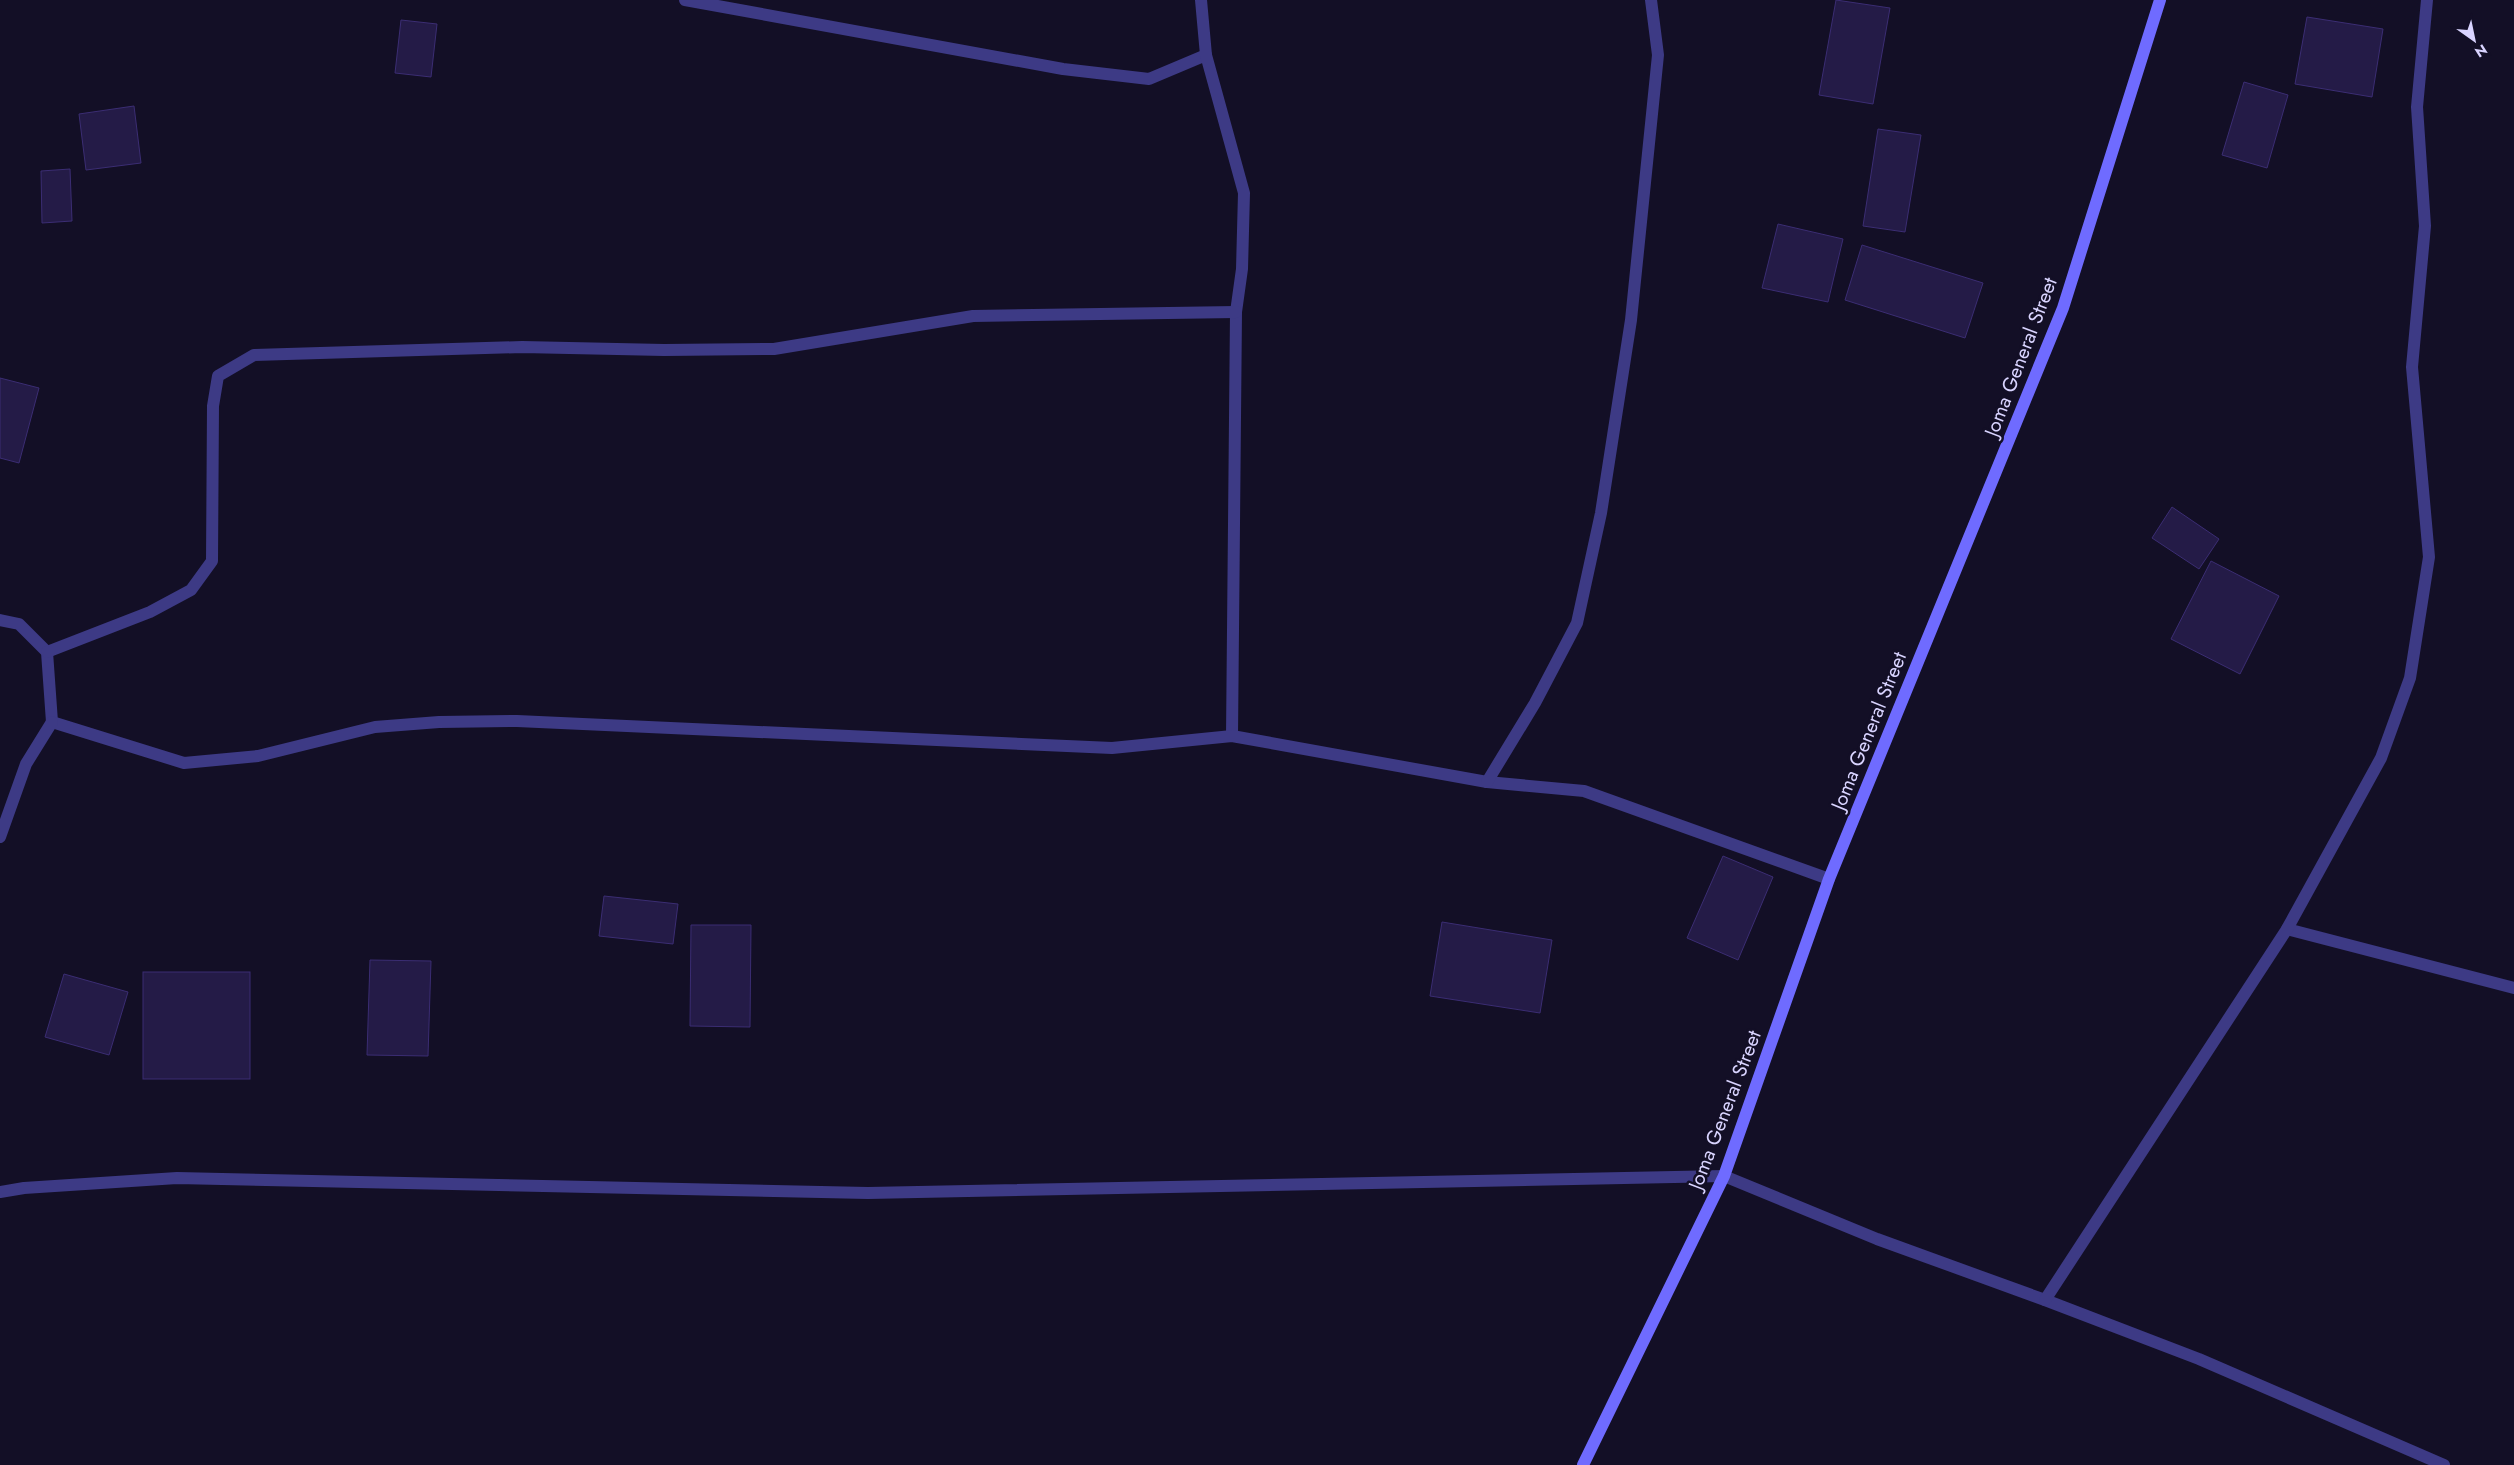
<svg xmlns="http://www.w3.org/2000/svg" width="2514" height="1465" font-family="Jost,sans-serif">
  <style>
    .building { fill: #241b47; stroke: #3b2d73 }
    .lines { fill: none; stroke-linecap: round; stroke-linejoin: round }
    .street { stroke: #3d3a85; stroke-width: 12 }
    .secondary { stroke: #6f6bff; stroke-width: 12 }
    .labels { text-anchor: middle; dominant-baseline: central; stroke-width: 5; stroke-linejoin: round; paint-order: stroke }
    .street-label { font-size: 20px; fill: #d9d4ff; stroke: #130f26 }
  </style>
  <rect width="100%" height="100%" fill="#130f26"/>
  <g class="building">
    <path d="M1836,0L1890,8L1873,104L1819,95Z"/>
    <path d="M2307,17L2383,29L2372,97L2295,84Z"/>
    <path d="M401,20L437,24L431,77L395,73Z"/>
    <path d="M2244,82L2288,95L2267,168L2222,155Z"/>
    <path d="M134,106L141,163L86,170L79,114Z"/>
    <path d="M1878,129L1921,135L1905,232L1863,226Z"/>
    <path d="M70,169L72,221L42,223L41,171Z"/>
    <path d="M1778,224L1843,239L1828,302L1762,288Z"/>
    <path d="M1862,245L1983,283L1965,338L1845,300Z"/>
    <path d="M0,378L39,388L19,463L0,458Z"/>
    <path d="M2172,507L2219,539L2199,569L2152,538Z"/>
    <path d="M2211,561L2279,596L2240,674L2171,639Z"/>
    <path d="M1723,856L1773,877L1738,960L1687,938Z"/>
    <path d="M604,896L678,904L673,944L599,936Z"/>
    <path d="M1442,922L1552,940L1540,1013L1430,996Z"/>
    <path d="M691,925H751L750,1027L690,1026Z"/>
    <path d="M370,960L431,961L428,1056L367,1055Z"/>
    <rect x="143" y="972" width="107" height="107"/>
    <path d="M64,974L128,992L109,1055L45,1037Z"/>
  </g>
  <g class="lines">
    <g class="street">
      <path d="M685,0L1063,69L1149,79L1206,55"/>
      <path d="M1201,0L1206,55L1244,193L1242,269L1236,312L1232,736"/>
      <path d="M0,620L19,624L47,652L52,722L184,763L258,756L375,727L439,722L517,721L1112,748L1232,736L1487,782L1584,791L1829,879"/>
      <path d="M47,652L150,612L191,590L212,561L213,406L218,376L254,355L522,347L664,350L774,349L973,316L1236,312"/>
      <path d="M1487,782L1535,703L1577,623L1601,513L1631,320L1658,55L1651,0"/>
      <path d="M0,837L26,764L52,722"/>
      <path d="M2287,929L2514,988"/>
      <path d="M0,1192L24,1188L177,1178L868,1193L1724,1176L1877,1239L2045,1300L2199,1359L2444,1465"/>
      <path d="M2045,1300L2287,929L2381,758L2410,678L2429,557L2412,367L2425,226L2417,107L2427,0"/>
    </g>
    <path class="secondary" d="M1583,1465L1724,1176L1829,879L2063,308L2160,0"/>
  </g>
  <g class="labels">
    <g class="street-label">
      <text transform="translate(2021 357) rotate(-69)">Joma General Street</text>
      <text transform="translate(1869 731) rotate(-68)">Joma General Street</text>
      <text transform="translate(1725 1110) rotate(-69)">Joma General Street</text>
    </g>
  </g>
  <g transform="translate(2474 40) rotate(147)" stroke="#130f26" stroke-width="4" paint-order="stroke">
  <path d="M0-4L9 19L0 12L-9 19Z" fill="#d9d4ff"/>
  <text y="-8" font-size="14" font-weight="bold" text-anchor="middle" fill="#d9d4ff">N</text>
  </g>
</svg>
